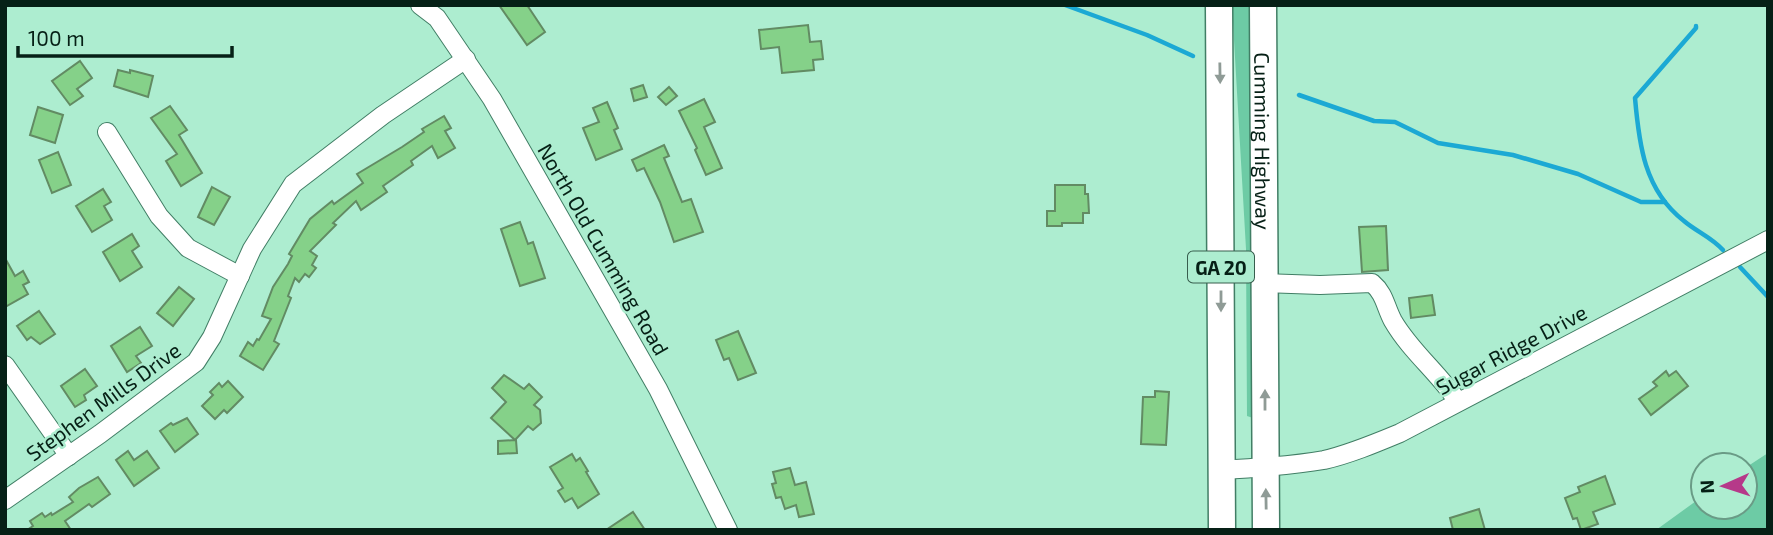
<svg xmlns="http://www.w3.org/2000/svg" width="1773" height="535" font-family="'Exo 2',sans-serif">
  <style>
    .green { fill: #6dcba5 }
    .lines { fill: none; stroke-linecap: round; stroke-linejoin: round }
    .stream { stroke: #1ca9d4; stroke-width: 4.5 }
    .building { fill: #85d189; stroke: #628b63; stroke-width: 2 }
    .minor-casing { stroke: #417e65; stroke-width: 20 }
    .highway-casing { stroke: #417e65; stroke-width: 29 }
    .minor { stroke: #fff; stroke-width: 18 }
    .highway { stroke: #fff; stroke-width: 26 }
    .oneway { fill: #8f9b96 }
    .labels { text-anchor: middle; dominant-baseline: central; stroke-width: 5; stroke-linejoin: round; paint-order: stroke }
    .shield { fill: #adedd0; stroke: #385e4e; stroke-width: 2 }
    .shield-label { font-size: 19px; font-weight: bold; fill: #062016 }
    .street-label { font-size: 21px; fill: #062016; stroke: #adedd0 }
  </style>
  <rect width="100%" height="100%" fill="#adedd0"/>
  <g class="green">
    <path d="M1232,5H1255L1253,418L1247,416L1246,249Z"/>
    <path d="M1768,453V530H1656L1703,496V507H1745V468Z"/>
  </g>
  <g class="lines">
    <g class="stream">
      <path d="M1065,5L1147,35L1193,56"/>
      <path d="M1696,26V28L1635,98C1639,144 1644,190 1684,221C1697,232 1711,237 1723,250"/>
      <path d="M1299,95L1374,121L1395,122L1438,143L1513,155L1578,174L1641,202H1665"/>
      <path d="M1740,267L1768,297"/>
    </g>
  </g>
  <g class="building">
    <path d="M499,5H527L545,32L527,45Z"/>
    <path d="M808,25L810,42L821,41L823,59L813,60L814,70L782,73L779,47L761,49L759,30Z"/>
    <path d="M80,61L92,78L77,89L83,96L70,105L52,81Z"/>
    <path d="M118,70L130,73V70L153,76L148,97L114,86Z"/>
    <path d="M643,85L647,97L634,101L631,89Z"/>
    <path d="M669,87L677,96L666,105L658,97Z"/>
    <path d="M704,99L715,122L704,127L722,168L706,175L695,150L697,148L679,111Z"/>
    <path d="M607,102L618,128L614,130L622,149L596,160L583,128L599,122L593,108Z"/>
    <path d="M170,106L187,130L179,135L202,173L181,186L166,161L177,154L151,118Z"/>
    <path d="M38,107L63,115L55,143L30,135Z"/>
    <path d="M444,116L451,128L445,131L455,148L438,158L432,146L411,161L413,165L383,186L387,192L361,210L356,201L333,223L336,225L310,251L317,256L312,265L316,268L309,277L305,274L299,282L295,278L288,296L291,298L274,341L279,344L263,370L240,356L248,342L253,346L257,339L259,340L271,319L262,316L273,287L288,264L292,256L289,254L310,219L332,201L334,204L363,183L357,174L402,147L424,132L422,129Z"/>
    <path d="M664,145L669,156L664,158L682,202L691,199L703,232L674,242L660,202L644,168L637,171L632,160Z"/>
    <path d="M58,152L71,185L52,193L39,160Z"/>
    <path d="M1055,185H1085V194H1088L1089,213H1083V223H1062V226H1047V211H1055Z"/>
    <path d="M212,187L230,197L214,225L198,217Z"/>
    <path d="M103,189L111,202L104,206L112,220L92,232L76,206Z"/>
    <path d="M520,222L528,244L533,242L545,278L520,286L501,229Z"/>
    <path d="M1386,226L1388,270L1362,272L1359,227Z"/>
    <path d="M132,234L139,246L132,251L142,267L120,281L103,252Z"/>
    <path d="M5,258L15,276L23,271L29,282L23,285L28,294L5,307Z"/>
    <path d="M179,287L194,299L173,326L157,313Z"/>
    <path d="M1432,295L1435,315L1411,318L1409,298Z"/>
    <path d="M39,311L55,334L40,344L31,337L27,340L17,326Z"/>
    <path d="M140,327L152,346L136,356L141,363L127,372L111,346Z"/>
    <path d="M738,331L756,373L738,380L729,358L724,360L716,340Z"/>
    <path d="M85,369L97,386L84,395L86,400L75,407L61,386Z"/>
    <path d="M1666,371L1669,376L1676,371L1688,386L1651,415L1639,399L1657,386L1653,382Z"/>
    <path d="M504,375L524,389L529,384L542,397L534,405L540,410L541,423L533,430L528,426L515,440L491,418L506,402L492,388Z"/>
    <path d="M228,381L243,397L227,413L224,410L215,419L202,406L213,395L210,392L219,383L222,387Z"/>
    <path d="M1155,391L1169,392L1166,445L1141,444L1143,397H1155Z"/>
    <path d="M187,418L198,434L175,452L160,431L171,423L173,425Z"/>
    <path d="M516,440L517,453L498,454V441Z"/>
    <path d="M128,451L134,460L147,451L159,468L134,486L116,460Z"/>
    <path d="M572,454L576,461L580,458L588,471L586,472L599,494L578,508L572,498L565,502L558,491L563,488L550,467Z"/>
    <path d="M790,468L795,485L806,482L814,514L799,517L796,505L785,509L781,497L776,498L772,484L776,483L773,472Z"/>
    <path d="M1605,476L1615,504L1593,512L1598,524L1581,530L1577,518L1573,519L1565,498L1580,492L1578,487Z"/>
    <path d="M98,477L110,494L92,507L89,504L65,521L71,530H27L33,526L30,521L42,513L45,517L51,513L52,515L73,502L69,497L79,488Z"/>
    <path d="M1479,509L1485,530H1453L1450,518Z"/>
    <path d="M633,512L645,530H606Z"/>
  </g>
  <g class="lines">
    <g class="minor-casing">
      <g id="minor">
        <path d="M420,5L437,18L492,99L658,389L728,530"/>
        <path d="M107,132L159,216L188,248L240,276"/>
        <path d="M1264,283L1320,285L1372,283C1385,294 1385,306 1393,321C1411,352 1439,373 1458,402"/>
        <path d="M5,365L69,456"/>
        <path d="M1221,470C1256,468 1290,466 1324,460C1350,454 1376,443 1400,433L1768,240"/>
        <path d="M5,500L100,434L196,362L212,337L252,249L293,184L383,115L466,59"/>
      </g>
    </g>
    <g class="highway-casing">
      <g id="highway">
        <path d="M1219,5L1222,530"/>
        <path id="s1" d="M1263,5L1266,530"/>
      </g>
    </g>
    <use href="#minor" class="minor"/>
    <use href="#highway" class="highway"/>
  </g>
  <defs><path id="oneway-solid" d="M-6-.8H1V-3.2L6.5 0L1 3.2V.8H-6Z" transform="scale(1.75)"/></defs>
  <g class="oneway">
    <use href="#oneway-solid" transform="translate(1220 73) rotate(89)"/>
    <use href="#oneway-solid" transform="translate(1221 301) rotate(90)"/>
    <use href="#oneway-solid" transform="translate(1265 400) rotate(-90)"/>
    <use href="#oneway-solid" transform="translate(1266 499) rotate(-91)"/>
  </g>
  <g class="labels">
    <rect class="shield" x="1188" y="251.5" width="66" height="31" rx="5"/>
    <g class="shield-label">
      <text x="1221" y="267">GA 20</text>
    </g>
    <g class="street-label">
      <text stroke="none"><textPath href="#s1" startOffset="136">Cumming Highway</textPath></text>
      <text transform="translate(604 249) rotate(60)">North Old Cumming Road</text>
      <text transform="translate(1511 349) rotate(-28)">Sugar Ridge Drive</text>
      <text transform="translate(103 401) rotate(-36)">Stephen Mills Drive</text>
    </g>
  </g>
  <rect width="1773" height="535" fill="none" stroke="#062016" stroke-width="14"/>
  <g transform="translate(1724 486) rotate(267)"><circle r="33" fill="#adedd0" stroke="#6a9b86" stroke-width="2"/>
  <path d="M0-5L12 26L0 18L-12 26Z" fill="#b63989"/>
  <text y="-10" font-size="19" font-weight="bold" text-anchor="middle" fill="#062016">N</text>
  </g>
  <path d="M18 46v10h214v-10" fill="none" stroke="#062016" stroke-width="3.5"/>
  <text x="28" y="46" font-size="21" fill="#062016" stroke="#adedd0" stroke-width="5" paint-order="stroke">100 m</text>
</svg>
